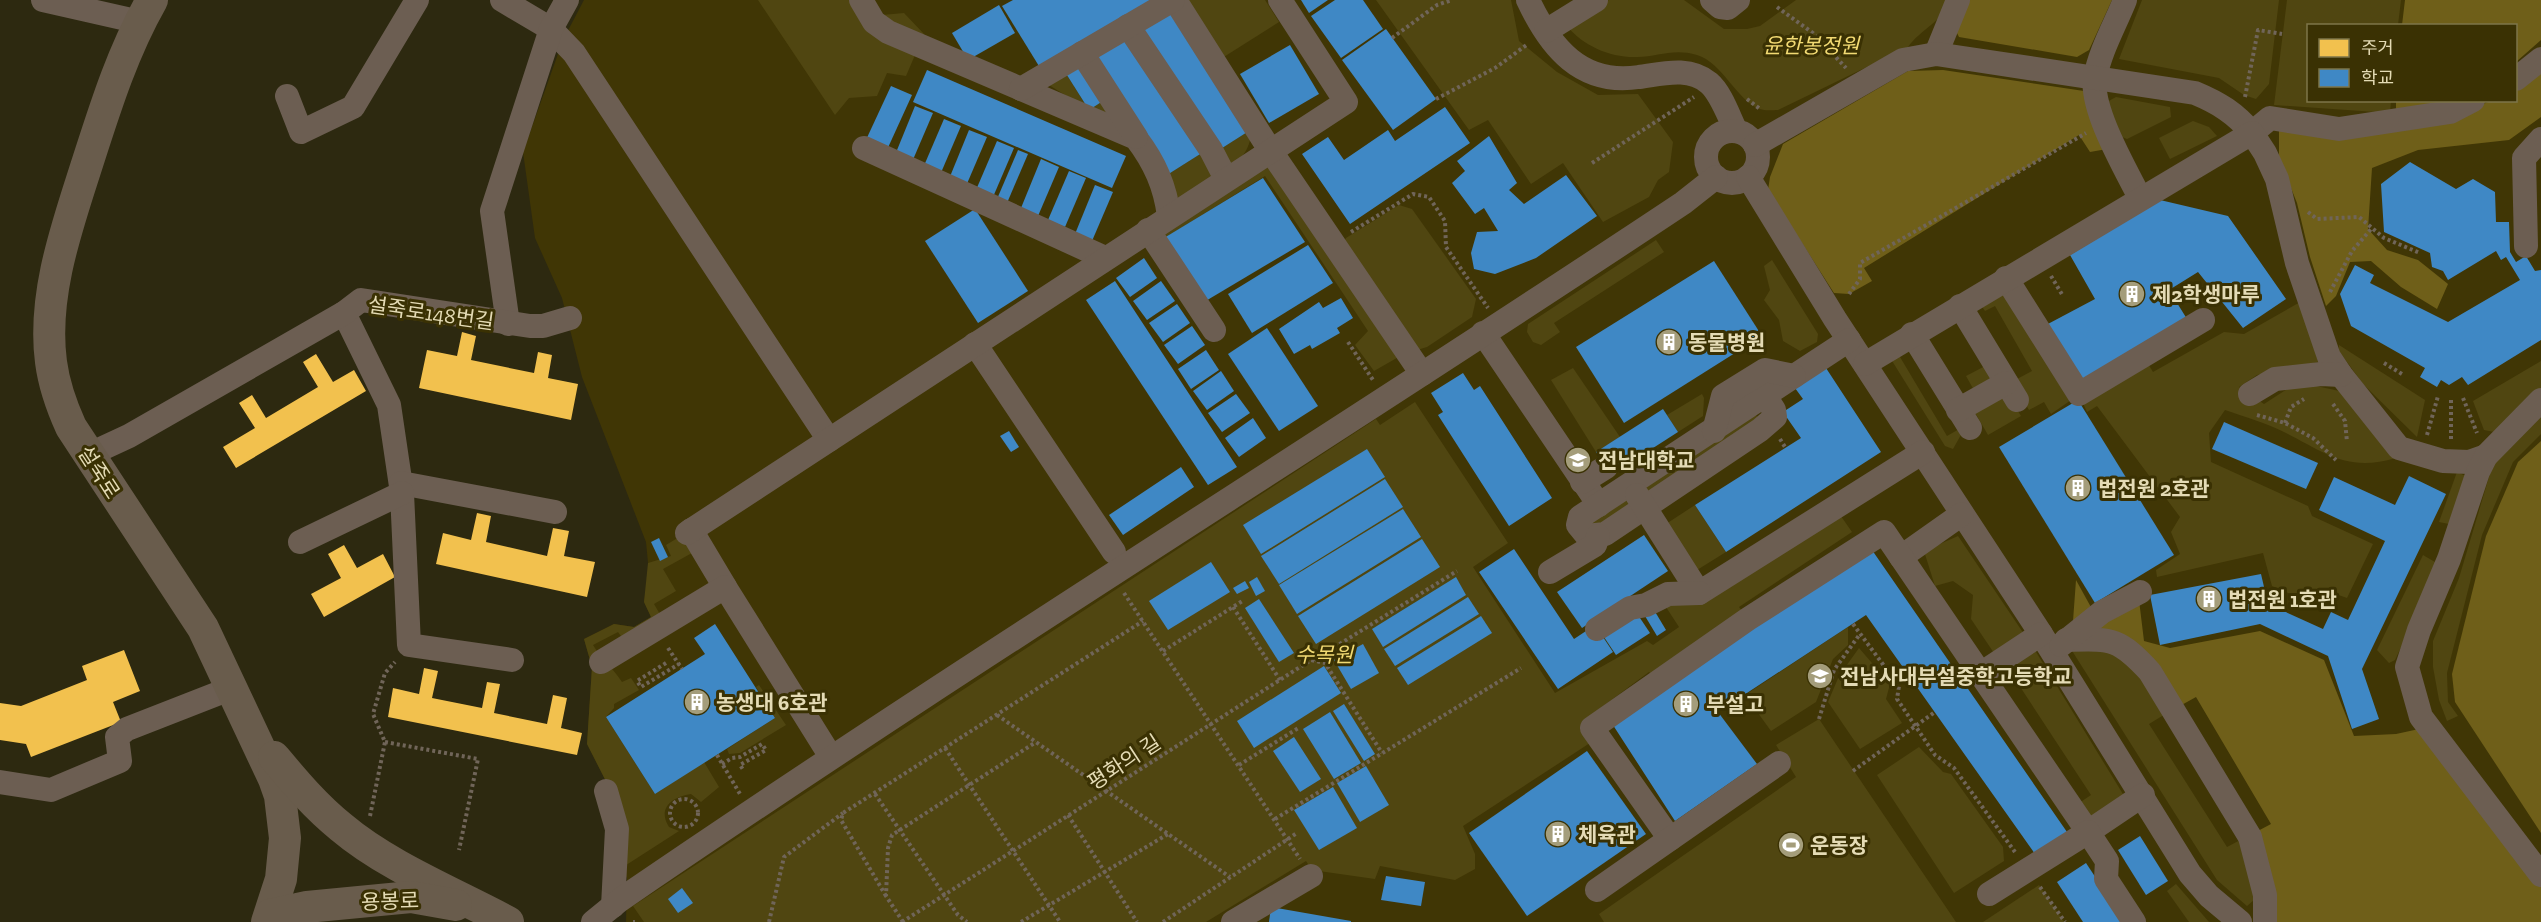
<svg xmlns="http://www.w3.org/2000/svg" width="2541" height="922" font-family="'Zilla Slab','Noto Sans KR',serif">
  <style>
    .built { fill: #403605; fill-rule: evenodd }
    .green { fill: #504611 }
    .forest { fill: #6f5f19 }
    .homes { fill: #f2c14e }
    .schools { fill: #3f88c5 }
    .lines { fill: none; stroke-linecap: round; stroke-linejoin: round }
    .path { stroke: #706559; stroke-width: 4; stroke-dasharray: 3 3; stroke-linecap: butt }
    .minor { stroke: #6c5e52; stroke-width: 24 }
    .major { stroke: #695c4c; stroke-width: 32 }
    .labels { text-anchor: middle; dominant-baseline: central; stroke-width: 6; stroke-linejoin: round; paint-order: stroke }
    .park-label { font-size: 21px; font-style: italic; fill: #f2da73; stroke: #3a3103 }
    .poi-label { font-size: 21px; font-weight: bold; fill: #e4dbb5; stroke: #3a3103; text-anchor: start }
    .street-label { font-size: 21px; fill: #e4dbb5; stroke: #3a3103 }
  </style>
  <rect width="100%" height="100%" fill="#2d2910"/>
  <path class="built" d="M584,0H2541V922H626L627,878L622,872L613,795L587,744L592,667L584,639L614,624L634,627L651,617L644,602L649,573L646,542L582,377L562,298L535,238L523,152L563,40ZM2308,26H2516V100H2308Z"/>
  <g class="green">
    <path d="M758,0H853L882,15L904,13L924,34L906,76L887,73L877,96L849,98L835,115Z"/>
    <path d="M1184,0H1265L1279,22L1219,60Z"/>
    <path d="M1376,0H1511L1519,41L1557,72L1598,95L1638,94L1673,142L1669,172L1658,180L1649,197L1603,222L1563,163L1531,184L1488,120L1469,130Z"/>
    <path d="M1609,0H1684L1724,29H1747L1760,26L1796,0H1951C1942,22 1921,29 1908,47L1778,110C1773,110 1765,111 1760,109C1737,101 1722,62 1697,55C1673,48 1658,57 1637,57C1611,58 1583,46 1567,26Z"/>
    <path d="M2142,0H2279L2269,84L2256,99L2244,95L2219,78L2119,59Z"/>
    <path d="M2287,0H2401L2398,25L2308,26V100L2391,101L2390,113L2274,105Z"/>
    <path d="M1065,72L1088,109L1106,99L1123,126L1089,110L1049,85Z"/>
    <path d="M2116,97L2170,107L2171,117L2127,139L2117,135L2105,103Z"/>
    <path d="M2193,121L2209,127L2217,136L2170,159L2159,138Z"/>
    <path d="M1252,129C1250,148 1244,157 1229,168L1216,152Z"/>
    <path d="M1205,151L1219,175L1182,198L1172,197L1167,175Z"/>
    <path d="M1270,167L1402,355L1374,371L1355,345L1368,331L1265,176L1160,241L1155,234L1259,169Z"/>
    <path d="M1399,205L1412,209L1476,299L1472,317L1427,347L1417,350L1343,244L1346,238Z"/>
    <path d="M1656,240L1664,252L1554,323L1560,332L1541,345L1533,342L1527,332L1528,324Z"/>
    <path d="M1772,260L1818,334L1817,342L1800,351L1783,341L1779,320L1764,300L1770,290L1764,266Z"/>
    <path d="M2005,284L2074,398L2051,414L2044,402L2029,410L2018,392L2017,379L2032,371L1995,306L1985,311L1978,301Z"/>
    <path d="M2302,301L2318,362L2257,375L2239,387L2264,404L2298,382L2344,392L2396,458C2348,472 2327,454 2286,433C2267,423 2245,417 2225,410L2209,433L2211,462L2308,506L2312,516L2373,544L2347,598L2330,592L2325,609L2272,586L2263,553L2157,577L2156,570L2180,554L2171,532L2180,517L2097,406L2087,412L2081,399L2147,362L2153,372L2224,332L2244,334Z"/>
    <path d="M2339,345L2425,400L2417,437L2363,384L2339,351Z"/>
    <path d="M1889,356L1900,357L1947,436L1961,428L1962,433L1953,449L1945,446Z"/>
    <path d="M2541,361V392L2499,433L2484,430L2473,401Z"/>
    <path d="M1987,365L1996,379L1975,392L1966,376Z"/>
    <path d="M1573,368L1620,437L1596,452L1551,380Z"/>
    <path d="M2005,390L2021,416L1988,435L1973,409Z"/>
    <path d="M1702,394L1704,398L1703,416L1678,432L1667,415Z"/>
    <path d="M1415,402L1508,543L1473,567L1555,693L1647,641L1653,645L1679,627L1664,604L1836,509L1852,532L1739,607L1748,619L1659,681L1649,672L1587,718L1593,741L1463,826L1475,854V869L1455,880L1380,866L1375,879L1312,870L1306,861L1206,922H644L633,906L1376,419L1380,425Z"/>
    <path d="M1753,410L1761,423L1648,497L1640,484Z"/>
    <path d="M2541,411V434L2513,462L2482,535L2447,673L2448,702L2458,716L2447,721L2439,700L2433,667V641L2459,578L2492,467Z"/>
    <path d="M2457,472L2472,479L2454,525L2439,522Z"/>
    <path d="M1627,492L1637,507L1590,532L1586,519Z"/>
    <path d="M1695,505L1726,552L1697,570L1666,524Z"/>
    <path d="M691,530L701,548L663,569L676,591L654,604L661,616L623,639L618,632L593,645C601,659 613,668 622,682L631,678L639,690L614,704V708L606,717L655,794L704,762L719,787L701,802L691,794C672,797 657,808 669,827L679,831L620,869L613,795L587,744L592,667L584,639L614,624L634,627L651,617L644,602L648,563L671,556L666,545Z"/>
    <path d="M1958,536L2026,637L1996,656L1971,619L1973,595L1953,581L1935,586L1924,551Z"/>
    <path d="M2423,555L2440,565L2395,660L2389,663L2377,650Z"/>
    <path d="M1848,627V645L1833,659L1816,702L1771,731L1745,695Z"/>
    <path d="M2101,644L2148,679L2167,713L2149,724L2227,847L2244,838L2254,900L2247,906L2217,880L2069,646Z"/>
    <path d="M2033,647L2126,799L2090,821L2076,805L2091,795L2015,679L2009,683L2000,667Z"/>
    <path d="M1859,648L1890,684L1886,699L1902,723L1860,749L1828,702L1839,676Z"/>
    <path d="M759,685L786,725L740,753L729,754L727,749L775,718L756,687Z"/>
    <path d="M1819,719L1956,922H1604L1599,914L1796,777L1776,745Z"/>
    <path d="M1919,747L1943,772L1951,774L2003,847L2004,861L1954,893L1877,775Z"/>
    <path d="M2176,884L2209,922H2189L2167,891Z"/>
    <path d="M2039,885L2064,922H1983Z"/>
  </g>
  <g class="forest">
    <path d="M1964,0H2112L2089,50L2077,57L1959,37L1953,25Z"/>
    <path d="M2405,0H2541V40L2516,62V26L2402,25Z"/>
    <path d="M2541,68V117L2509,140L2418,150L2372,168L2368,229L2387,250L2418,260L2448,284L2437,309L2401,287L2371,261L2350,262L2336,296L2326,306L2310,257L2297,203L2279,158V127L2413,126L2492,101L2516,100V85Z"/>
    <path d="M1943,70L2084,91L2107,149L2090,152L2079,135L1864,268L1872,281L1849,294L1834,293L1768,190L1770,177L1783,144L1908,71Z"/>
    <path d="M2396,101H2451L2396,109Z"/>
    <path d="M2541,441V833L2455,702L2452,674L2486,536L2518,462Z"/>
    <path d="M2076,580L2092,609L2139,600L2144,641L2170,648L2260,631L2324,660L2354,736L2396,734L2419,729L2541,886V922H2276L2254,833L2271,824L2196,697L2178,707L2073,621Z"/>
  </g>
  <g class="homes">
    <path d="M462,332L476,336L471,360L534,373L538,352L552,355L548,378L578,384L571,420L419,388L427,350L457,356Z"/>
    <path d="M316,354L333,382L354,370L366,391L236,468L223,447L255,428L239,403L252,395L266,418L318,387L303,362Z"/>
    <path d="M477,513L491,516L486,542L547,556L553,528L569,531L564,556L595,562L587,597L436,564L443,533L471,540Z"/>
    <path d="M344,545L357,568L383,554L395,577L324,617L311,594L341,578L328,554Z"/>
    <path d="M124,650L140,691L113,702L121,722L31,757L26,744L0,740V703L21,706L87,680L82,666Z"/>
    <path d="M424,668L438,671L432,698L482,708L487,682L500,684L494,713L547,724L553,695L567,698L561,728L582,733L577,755L388,717L393,688L419,694Z"/>
  </g>
  <g class="schools">
    <path d="M1013,0H1160L1042,71L1002,6Z"/>
    <path d="M1301,0H1328L1309,13Z"/>
    <path d="M1335,0H1363L1383,29L1341,58L1311,16Z"/>
    <path d="M1172,4L1252,129L1216,152L1136,26Z"/>
    <path d="M999,5L1015,33L968,60L952,33Z"/>
    <path d="M1128,29L1205,151L1167,175L1090,53Z"/>
    <path d="M1386,29L1436,99L1393,130L1342,60Z"/>
    <path d="M1290,45L1319,94L1269,123L1240,74Z"/>
    <path d="M1082,61L1106,99L1089,110L1065,72Z"/>
    <path d="M927,70L1126,156L1112,188L913,102Z"/>
    <path d="M891,86L912,95L886,152L865,142Z"/>
    <path d="M915,106L933,113L912,162L895,155Z"/>
    <path d="M1445,107L1470,143L1350,224L1302,154L1328,137L1344,160L1388,130L1395,141Z"/>
    <path d="M944,119L961,126L940,175L923,168Z"/>
    <path d="M969,130L987,137L966,186L949,179Z"/>
    <path d="M1489,136L1517,183L1509,190L1524,204L1566,175L1597,216L1536,258L1495,274L1474,269L1471,253L1477,232L1498,231L1484,208L1475,214L1452,183L1465,171L1457,161Z"/>
    <path d="M997,141L1014,148L993,197L976,190Z"/>
    <path d="M1018,150L1028,154L1007,203L997,199Z"/>
    <path d="M1041,159L1059,167L1038,216L1021,208Z"/>
    <path d="M2410,162L2456,189L2473,179L2495,192L2496,222H2509L2510,252L2516,262L2526,256L2535,271L2541,270V340L2468,385L2462,377L2449,385L2441,380L2437,387L2420,377L2425,368L2351,326L2340,294L2355,265L2374,275L2370,283L2448,322L2520,280L2506,257L2501,260L2496,251L2448,280L2443,271L2432,267L2430,253L2384,232L2381,184Z"/>
    <path d="M1069,171L1086,178L1065,227L1048,220Z"/>
    <path d="M1263,178L1305,242L1204,302L1164,238Z"/>
    <path d="M1095,185L1113,192L1092,241L1075,234Z"/>
    <path d="M2160,200L2228,216L2286,299L2243,328L2198,272L2169,290L2187,319L2081,383L2046,325L2095,299L2070,255Z"/>
    <path d="M975,209L1028,291L978,323L925,241Z"/>
    <path d="M1308,245L1333,283L1252,333L1228,294Z"/>
    <path d="M1144,258L1157,278L1130,297L1116,278Z"/>
    <path d="M1714,261L1762,336L1624,423L1576,347Z"/>
    <path d="M1115,281L1237,467L1208,485L1086,300Z"/>
    <path d="M1161,281L1175,301L1147,320L1133,301Z"/>
    <path d="M1341,298L1353,318L1337,328L1340,333L1312,349L1310,345L1294,354L1279,329L1319,302L1323,308Z"/>
    <path d="M1177,304L1190,323L1163,342L1149,323Z"/>
    <path d="M1192,326L1205,345L1178,364L1164,345Z"/>
    <path d="M1267,328L1318,406L1279,431L1228,354Z"/>
    <path d="M1206,350L1219,370L1191,389L1178,369Z"/>
    <path d="M1826,368L1881,452L1726,552L1695,505L1801,438L1783,412L1803,399L1795,388Z"/>
    <path d="M1221,371L1234,391L1207,410L1193,391Z"/>
    <path d="M1463,373L1474,390L1480,386L1552,498L1509,526L1438,415L1443,412L1431,393Z"/>
    <path d="M1236,394L1250,413L1222,432L1208,413Z"/>
    <path d="M2078,400L2174,555L2095,603L1999,447Z"/>
    <path d="M1663,409L1678,432L1611,475L1596,452Z"/>
    <path d="M1253,418L1266,438L1239,457L1225,438Z"/>
    <path d="M2224,422L2318,463L2306,489L2212,449Z"/>
    <path d="M1009,431L1019,447L1011,452L1000,436Z"/>
    <path d="M1367,449L1385,477L1261,554L1243,525Z"/>
    <path d="M1181,467L1194,487L1123,535L1109,515Z"/>
    <path d="M2409,476L2446,494L2362,669L2379,719L2352,729L2328,656L2260,624L2160,645L2150,595L2261,574L2268,604L2323,629L2331,612L2348,620L2385,541L2319,510L2334,477L2395,505Z"/>
    <path d="M1385,479L1403,507L1279,584L1261,556Z"/>
    <path d="M1403,509L1421,537L1297,614L1279,585Z"/>
    <path d="M1644,535L1668,571L1582,628L1557,592Z"/>
    <path d="M659,538L668,557L660,561L651,542Z"/>
    <path d="M1422,539L1440,567L1316,644L1298,616Z"/>
    <path d="M1514,549L1574,639L1595,625L1613,652L1558,689L1479,572Z"/>
    <path d="M1872,550L2067,832L2035,854L1866,615L1718,712L1757,764L1675,821L1611,722Z"/>
    <path d="M1211,562L1230,592L1168,630L1149,601Z"/>
    <path d="M1257,577L1265,591L1256,596L1249,582Z"/>
    <path d="M1456,577L1466,595L1383,647L1372,629Z"/>
    <path d="M1245,581L1249,588L1237,594L1233,588Z"/>
    <path d="M1468,597L1479,614L1395,666L1384,649Z"/>
    <path d="M1259,599L1294,653L1279,662L1245,608Z"/>
    <path d="M1634,609L1650,633L1616,655L1600,631Z"/>
    <path d="M1654,610L1666,630L1657,636L1645,616Z"/>
    <path d="M1481,616L1492,633L1408,685L1397,668Z"/>
    <path d="M715,624L775,718L655,794L606,717L705,654L694,638Z"/>
    <path d="M1363,644L1379,673L1351,689L1334,660Z"/>
    <path d="M1324,666L1341,693L1254,748L1237,721Z"/>
    <path d="M1344,704L1375,754L1364,761L1333,711Z"/>
    <path d="M1330,712L1361,763L1334,779L1303,729Z"/>
    <path d="M1294,737L1321,779L1300,792L1273,751Z"/>
    <path d="M1587,751L1646,834L1527,916L1469,833Z"/>
    <path d="M1366,766L1389,805L1360,822L1337,783Z"/>
    <path d="M1333,787L1357,828L1319,850L1294,810Z"/>
    <path d="M2140,836L2168,881L2146,895L2118,850Z"/>
    <path d="M2086,863L2125,922H2083L2057,882Z"/>
    <path d="M1386,876L1425,882L1421,906L1381,900Z"/>
    <path d="M682,888L693,903L678,913L668,899Z"/>
    <path d="M1271,907L1351,921V922H1269Z"/>
  </g>
  <g class="lines">
    <g class="path">
      <path d="M1777,7L1813,33L1846,68"/>
      <path d="M1392,38L1437,5L1452,0"/>
      <path d="M2245,97L2258,30L2282,34"/>
      <path d="M1436,99L1495,68L1528,44"/>
      <path d="M1747,99L1760,109"/>
      <path d="M1592,163L1694,97"/>
      <path d="M2308,212L2317,219L2359,217L2384,238L2420,253"/>
      <path d="M1351,232L1413,194L1429,197L1445,221L1446,247L1488,308"/>
      <path d="M2051,276L2063,296"/>
      <path d="M2330,292L2352,251L2372,228"/>
      <path d="M1849,294L1860,279V263L2086,133"/>
      <path d="M1348,342L1373,380"/>
      <path d="M2384,363L2402,374"/>
      <path d="M2463,398L2477,433"/>
      <path d="M2451,400V441"/>
      <path d="M2333,404L2345,421L2347,442"/>
      <path d="M2257,415L2285,423L2313,438L2336,460"/>
      <path d="M2285,423L2291,407L2304,399"/>
      <path d="M2427,435L2438,396"/>
      <path d="M1780,439L1785,447"/>
      <path d="M1124,593L1300,859"/>
      <path d="M1233,607L1280,680"/>
      <path d="M1853,624L1899,686L1897,699L1935,755L1954,768L2015,852"/>
      <path d="M668,648L682,669"/>
      <path d="M1163,651L1244,600"/>
      <path d="M1314,660L1457,571"/>
      <path d="M666,663L637,681L641,687L679,664"/>
      <path d="M997,715L1230,877"/>
      <path d="M1819,719L1834,670L1860,634"/>
      <path d="M385,742L478,759L459,850"/>
      <path d="M945,748L1060,922"/>
      <path d="M717,755L740,794"/>
      <path d="M722,764L732,758L740,757L762,744L766,750L740,765L744,771"/>
      <path d="M1239,765L1300,727"/>
      <path d="M1853,771L1935,712"/>
      <path d="M875,794L958,915L967,922"/>
      <circle cx="684" cy="813" r="14"/>
      <path d="M1068,815L1137,922"/>
      <path d="M370,816L385,742L373,714L385,673L395,662"/>
      <path d="M1275,819L1521,668"/>
      <path d="M2040,887L2065,922"/>
      <path d="M886,896L841,820L843,813L1143,621"/>
      <path d="M633,922H635"/>
      <path d="M769,922L784,857L843,813"/>
      <path d="M902,922L1311,660L1325,663L1382,753"/>
      <path d="M903,922L886,896L888,848L892,835L1036,742"/>
      <path d="M1021,922L1168,834"/>
      <path d="M1163,922L1297,833"/>
    </g>
    <g class="minor">
      <path d="M43,0L140,22"/>
      <path d="M502,0L551,29L574,53L829,440"/>
      <path d="M861,0L874,22L888,32L1136,138C1155,163 1165,186 1169,216"/>
      <path d="M1175,0L1270,150L1422,374"/>
      <path d="M1528,0C1550,47 1581,86 1639,77C1662,74 1689,66 1709,83C1721,93 1729,117 1736,131"/>
      <path d="M1712,0L1720,7L1728,8L1738,0"/>
      <path d="M2125,0C2115,25 2100,51 2095,78C2090,109 2126,170 2140,198"/>
      <path d="M1128,26L1211,150L1226,179"/>
      <path d="M1546,31L1596,0"/>
      <path d="M1082,53L1136,137"/>
      <path d="M1936,54L1958,0"/>
      <path d="M2516,79L2541,59"/>
      <path d="M1021,89L1173,0"/>
      <path d="M287,96L301,132L353,107L417,0"/>
      <circle cx="1732" cy="157" r="26"/>
      <path d="M1755,145L1903,60L1936,54L2195,93C2219,103 2235,113 2252,133L2270,118L2339,129L2450,112L2473,100"/>
      <path d="M864,148L1105,258"/>
      <path d="M1748,177L1835,319L2041,634L2190,874L2209,896L2240,922"/>
      <path d="M1148,230L1214,330"/>
      <path d="M2526,246L2524,158L2541,139"/>
      <path d="M2006,278L2079,394L2203,320"/>
      <path d="M1960,306L2017,400"/>
      <path d="M344,313L389,405L402,493L409,645L512,660"/>
      <path d="M508,324L492,211L551,29L567,0"/>
      <path d="M1483,333L1599,505"/>
      <path d="M1912,334L1970,428"/>
      <path d="M975,344L1114,552"/>
      <path d="M1865,364L2252,133L2265,153L2277,179L2297,263L2329,357L2341,375L2399,448L2443,461L2469,462L2486,456"/>
      <path d="M2250,394L2275,379L2321,374L2341,375"/>
      <path d="M1765,396L1774,410L1775,417L1760,430L1605,534L1587,536L1578,525L1580,517L1849,340"/>
      <path d="M2541,400L2486,456L2478,472L2449,559L2419,630L2407,667L2421,717L2541,875"/>
      <path d="M1958,410L2006,383"/>
      <path d="M1714,431L1723,396L1765,370L1794,376"/>
      <path d="M88,455L129,436L344,313L361,300L530,326H543L570,318"/>
      <path d="M1582,482L1606,467"/>
      <path d="M401,483L555,512"/>
      <path d="M1637,495L1699,593L1923,452"/>
      <path d="M691,530L725,587"/>
      <path d="M687,533L1346,102L1280,0"/>
      <path d="M300,542L402,493"/>
      <path d="M1901,557L1962,514"/>
      <path d="M1550,572L1595,545L1598,536"/>
      <path d="M1597,629L1630,608L1646,605L1668,594L1699,593"/>
      <path d="M2066,640C2111,639 2118,637 2150,672L2250,837L2265,895V922"/>
      <path d="M2061,645L2102,612L2140,592"/>
      <path d="M601,662L725,587L831,757"/>
      <path d="M1982,673L2041,634"/>
      <path d="M0,782L51,790L120,761L117,737L127,729L232,688"/>
      <path d="M606,791L617,829L613,906"/>
      <path d="M1670,839L1592,728L1748,619L1884,532L2088,832L2143,795"/>
      <path d="M1597,890L1779,763"/>
      <path d="M1989,894L2088,832L2107,861L2106,879L2134,922"/>
      <path d="M593,922L620,900C969,661 1330,438 1683,203L1716,177"/>
      <path d="M1233,922L1311,876"/>
    </g>
    <g class="major">
      <path d="M152,0C123,51 106,105 88,161C68,224 42,294 51,362C54,385 61,405 71,427L203,628L274,779L280,796L285,838L281,879L267,922"/>
      <path d="M274,757C295,782 315,806 341,827C387,866 454,893 508,922"/>
      <path d="M270,915L307,907L411,897L456,905"/>
    </g>
  </g>
  <defs>
    <g id="building-disc" transform="scale(1.35)"><circle r="9.5" fill="#a49d7b" stroke="#3a3103"/><path d="M-4-6H4V6H1V3H-1V6H-4ZM-2.5-4.3h1.7v1.8h-1.7ZM.8-4.3h1.7v1.8H.8ZM-2.5-1h1.7V.8h-1.7ZM.8-1h1.7V.8H.8Z" fill="#fff"/></g>
    <g id="university-disc" transform="scale(1.35)"><circle r="9.5" fill="#a49d7b" stroke="#3a3103"/><path d="M0-5L7-2L0 1L-7-2ZM-4 1L0 2.5L4 1V4Q0 6-4 4Z" fill="#fff"/></g>
    <g id="school-disc" transform="scale(1.35)"><circle r="9.5" fill="#a49d7b" stroke="#3a3103"/><path d="M0-5L7-2L0 1L-7-2ZM-4 1L0 2.5L4 1V4Q0 6-4 4Z" fill="#fff"/></g>
    <g id="stadium-disc" transform="scale(1.35)"><circle r="9.5" fill="#a49d7b" stroke="#3a3103"/><path d="M0-5a6.5 5 0 1 0 0 10a6.5 5 0 1 0 0-10ZM-3.5-1.8h7v3.6h-7Z" fill="#fff"/></g>
  </defs>
  <g fill-rule="evenodd">
    <use href="#building-disc" x="2132" y="294"/>
    <use href="#building-disc" x="1669" y="342"/>
    <use href="#university-disc" x="1578" y="460"/>
    <use href="#building-disc" x="2078" y="488"/>
    <use href="#building-disc" x="2209" y="599"/>
    <use href="#school-disc" x="1820" y="676"/>
    <use href="#building-disc" x="697" y="702"/>
    <use href="#building-disc" x="1686" y="704"/>
    <use href="#building-disc" x="1558" y="834"/>
    <use href="#stadium-disc" x="1791" y="845"/>
  </g>
  <g class="labels">
    <g class="park-label">
      <text x="1811" y="45">윤한봉정원</text>
      <text x="1324" y="654">수목원</text>
    </g>
    <g class="poi-label">
      <text x="2152" y="294">제2학생마루</text>
      <text x="1688" y="342">동물병원</text>
      <text x="1598" y="460">전남대학교</text>
      <text x="2098" y="488">법전원 2호관</text>
      <text x="2228" y="599">법전원 1호관</text>
      <text x="1840" y="676">전남사대부설중학고등학교</text>
      <text x="716" y="702">농생대 6호관</text>
      <text x="1706" y="704">부설고</text>
      <text x="1578" y="834">체육관</text>
      <text x="1810" y="845">운동장</text>
    </g>
    <g class="street-label">
      <text transform="translate(431 313) rotate(8)">설죽로148번길</text>
      <text transform="translate(99 472) rotate(57)">설죽로</text>
      <text transform="translate(1124 762) rotate(-33)">평화의 길</text>
      <text transform="translate(390 901) rotate(-2)">용봉로</text>
    </g>
  </g>
  <rect x="2307" y="24" width="210" height="78" fill="#3a3103" stroke="#7e754a" stroke-width="1.5"/>
  <rect x="2319" y="39" width="30" height="18" fill="#f2c14e" stroke="#7e754a" stroke-width="1.5"/>
  <text x="2361" y="54" font-size="18" fill="#e4dbb5">주거</text>
  <rect x="2319" y="69" width="30" height="18" fill="#3f88c5" stroke="#7e754a" stroke-width="1.5"/>
  <text x="2361" y="84" font-size="18" fill="#e4dbb5">학교</text>
</svg>
